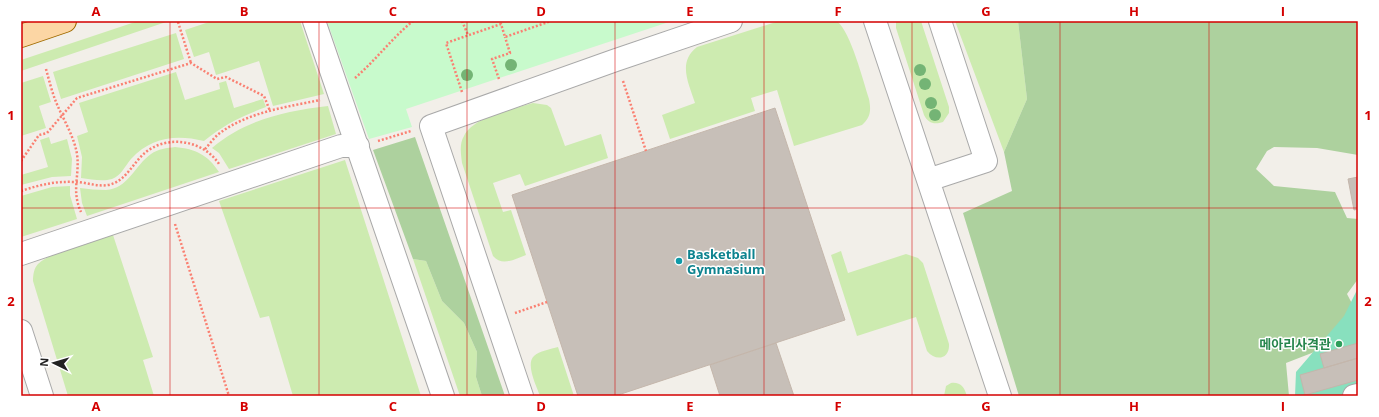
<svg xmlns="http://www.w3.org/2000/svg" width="1379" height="417" font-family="'Open Sans','Noto Sans KR',sans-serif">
<rect width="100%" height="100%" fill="#f2efe9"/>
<path fill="#cdebb0" d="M138,21H169L21,71V60Z
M212,21H300L324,94L273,106L259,61L216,75L209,52L194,57L185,30Z
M779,21H837C851,33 863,80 869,99C871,110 871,117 862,125L794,146L777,90L751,98L755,111L670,139L662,115L695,103C689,84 677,62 697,47Z
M896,21H921L949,107V113L943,122C934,125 928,123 924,115L896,28Z
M955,21H1018L1027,99L1004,152Z
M176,33L184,59L61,99L53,72Z
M176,72L185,100L220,89L219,83L226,81L234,108L263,99L266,107C242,116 223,125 204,141C176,134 151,137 131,159C125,166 121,176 112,179C102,182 91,179 81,178L82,157L77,136L88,132L79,103Z
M43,76L51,102L39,106L46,128L21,136V83Z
M533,103L547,105L551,108L565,146L601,134L608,158L525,186L520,174L493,183L503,212L511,210L526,255C515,259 502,267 493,256L462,163C461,154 459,144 464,136C473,117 514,109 533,103Z
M328,106L336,134L229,169L219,153L212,148C245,120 285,111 328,106Z
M49,137L51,144L67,139L72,159L71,176L52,177L21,185V175L48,167L40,140Z
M175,147C196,149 208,155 219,172L87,216L82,203L80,188C89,189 97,190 106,190C128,189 135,165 151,154C158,149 167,148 175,147Z
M345,160L421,396H293L269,316L260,318L219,201Z
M70,186V195L77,219L21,237V196L52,187Z
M113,235L153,357L143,360L154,396H68L33,281C33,275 34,268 38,264C52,251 94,241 113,235Z
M841,251L848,273L906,254L918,258L923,263L949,344C950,359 936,362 927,351L916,317L857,336L831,255Z
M413,259L426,261L442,301L464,323L477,352L476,377L482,396H460Z
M558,347L574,396H540C537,387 525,364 534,356C539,351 551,349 558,347Z
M951,383C961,382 964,387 967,396H944L946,386Z"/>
<path fill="#add19e" d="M1018,21H1358V155L1317,148L1274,147L1267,151L1256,169L1274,186L1335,192L1347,218L1358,219V279L1347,294L1358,315V335L1286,363L1289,396H1019L963,213L1012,191L1004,152L1027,99Z
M415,137L505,396H482L476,377L477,352L464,323L442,301L426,261L413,259L373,150Z"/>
<path fill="#c8facc" d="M327,21H672L406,109L412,127L369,139Z"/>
<path fill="#88e0be" d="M1358,288V396H1295L1296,372L1344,316Z"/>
<path fill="#c7bfb8" stroke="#c4b6ab" d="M775,108L845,320L615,396H578L512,195Z
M1358,177V209L1354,210L1348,179Z
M776,343L794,396H720L710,365Z
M1358,343V358L1324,368L1320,354Z
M1358,358V380L1305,395L1300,375Z"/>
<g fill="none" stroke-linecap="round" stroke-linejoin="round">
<defs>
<path id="minor" d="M314,21L443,396
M875,21L1000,396
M928,180L986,161L940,21
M21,254L341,146H358
M21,331L42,396
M522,396L431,126L616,60L731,21
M1354,396L1358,395"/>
<path id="major" d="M21,36L65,21"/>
</defs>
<use href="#minor" stroke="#a9a9a9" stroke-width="24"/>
<use href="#major" stroke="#a06b00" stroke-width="24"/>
<path stroke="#fa8072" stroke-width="2.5" stroke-dasharray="2 2" stroke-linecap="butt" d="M462,21L468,35
M178,22L191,63
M46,69C49,80 52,92 56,102C63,119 74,136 77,154C80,176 71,190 81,212
M355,78C376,60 392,38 413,21
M499,79L492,59L510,53L505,37
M623,81L646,151
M462,92L446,43L501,24L505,37L551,21
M378,141L411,131
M205,149C210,144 214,137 220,133C248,112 287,107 320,100
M21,161L39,135L47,133L77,98L191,63L217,79L226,77L264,96L270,111
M21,191C39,185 55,181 75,182C86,182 97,187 108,185C126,182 133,162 146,152C169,134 204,141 219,164
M175,224L229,396
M515,313L547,302"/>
<use href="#minor" stroke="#fff" stroke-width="22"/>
<use href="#major" stroke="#fcd6a4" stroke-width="22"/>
</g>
<g fill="#74b475">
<circle cx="511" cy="65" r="6"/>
<circle cx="920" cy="70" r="6"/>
<circle cx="467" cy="75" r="6"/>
<circle cx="925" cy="84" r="6"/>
<circle cx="931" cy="103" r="6"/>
<circle cx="935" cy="115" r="6"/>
</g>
<path fill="none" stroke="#d40000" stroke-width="1" stroke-opacity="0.55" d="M170,21V396M319,21V396M467,21V396M615,21V396M764,21V396M912,21V396M1060,21V396M1209,21V396M21,208H1358"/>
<circle fill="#0f9aa8" stroke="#fff" stroke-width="1.5" cx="679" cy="261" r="4"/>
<circle fill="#2e9e5b" stroke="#fff" stroke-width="1.5" cx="1339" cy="344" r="4"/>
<g text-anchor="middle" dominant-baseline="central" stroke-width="3" stroke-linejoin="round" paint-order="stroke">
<g font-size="13" font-weight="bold" fill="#0d838f" stroke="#fff" text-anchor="start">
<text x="687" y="254">Basketball<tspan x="687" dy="15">Gymnasium</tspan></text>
</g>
<g font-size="13" font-weight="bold" fill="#27864d" stroke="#fff" text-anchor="end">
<text x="1331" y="344">메아리사격관</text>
</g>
</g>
<rect width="1379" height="417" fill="none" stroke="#ffffff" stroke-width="44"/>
<g transform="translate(54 363) rotate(275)" stroke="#ffffff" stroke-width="3" paint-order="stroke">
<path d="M0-3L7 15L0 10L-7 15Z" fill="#222222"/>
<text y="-6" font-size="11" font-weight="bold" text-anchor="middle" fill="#222222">N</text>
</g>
<rect x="22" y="22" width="1335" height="373" fill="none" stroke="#d40000" stroke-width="1.5"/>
<g font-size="13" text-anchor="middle" font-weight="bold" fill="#d40000">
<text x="96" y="16">A</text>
<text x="244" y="16">B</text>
<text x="393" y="16">C</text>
<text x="541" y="16">D</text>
<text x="690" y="16">E</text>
<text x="838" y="16">F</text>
<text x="986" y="16">G</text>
<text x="1134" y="16">H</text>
<text x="1283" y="16">I</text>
<text x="11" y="120">1</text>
<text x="1368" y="120">1</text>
<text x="11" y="306">2</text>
<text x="1368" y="306">2</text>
<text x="96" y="411">A</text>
<text x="244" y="411">B</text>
<text x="393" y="411">C</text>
<text x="541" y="411">D</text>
<text x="690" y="411">E</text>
<text x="838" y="411">F</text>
<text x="986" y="411">G</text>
<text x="1134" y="411">H</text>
<text x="1283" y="411">I</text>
</g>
</svg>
